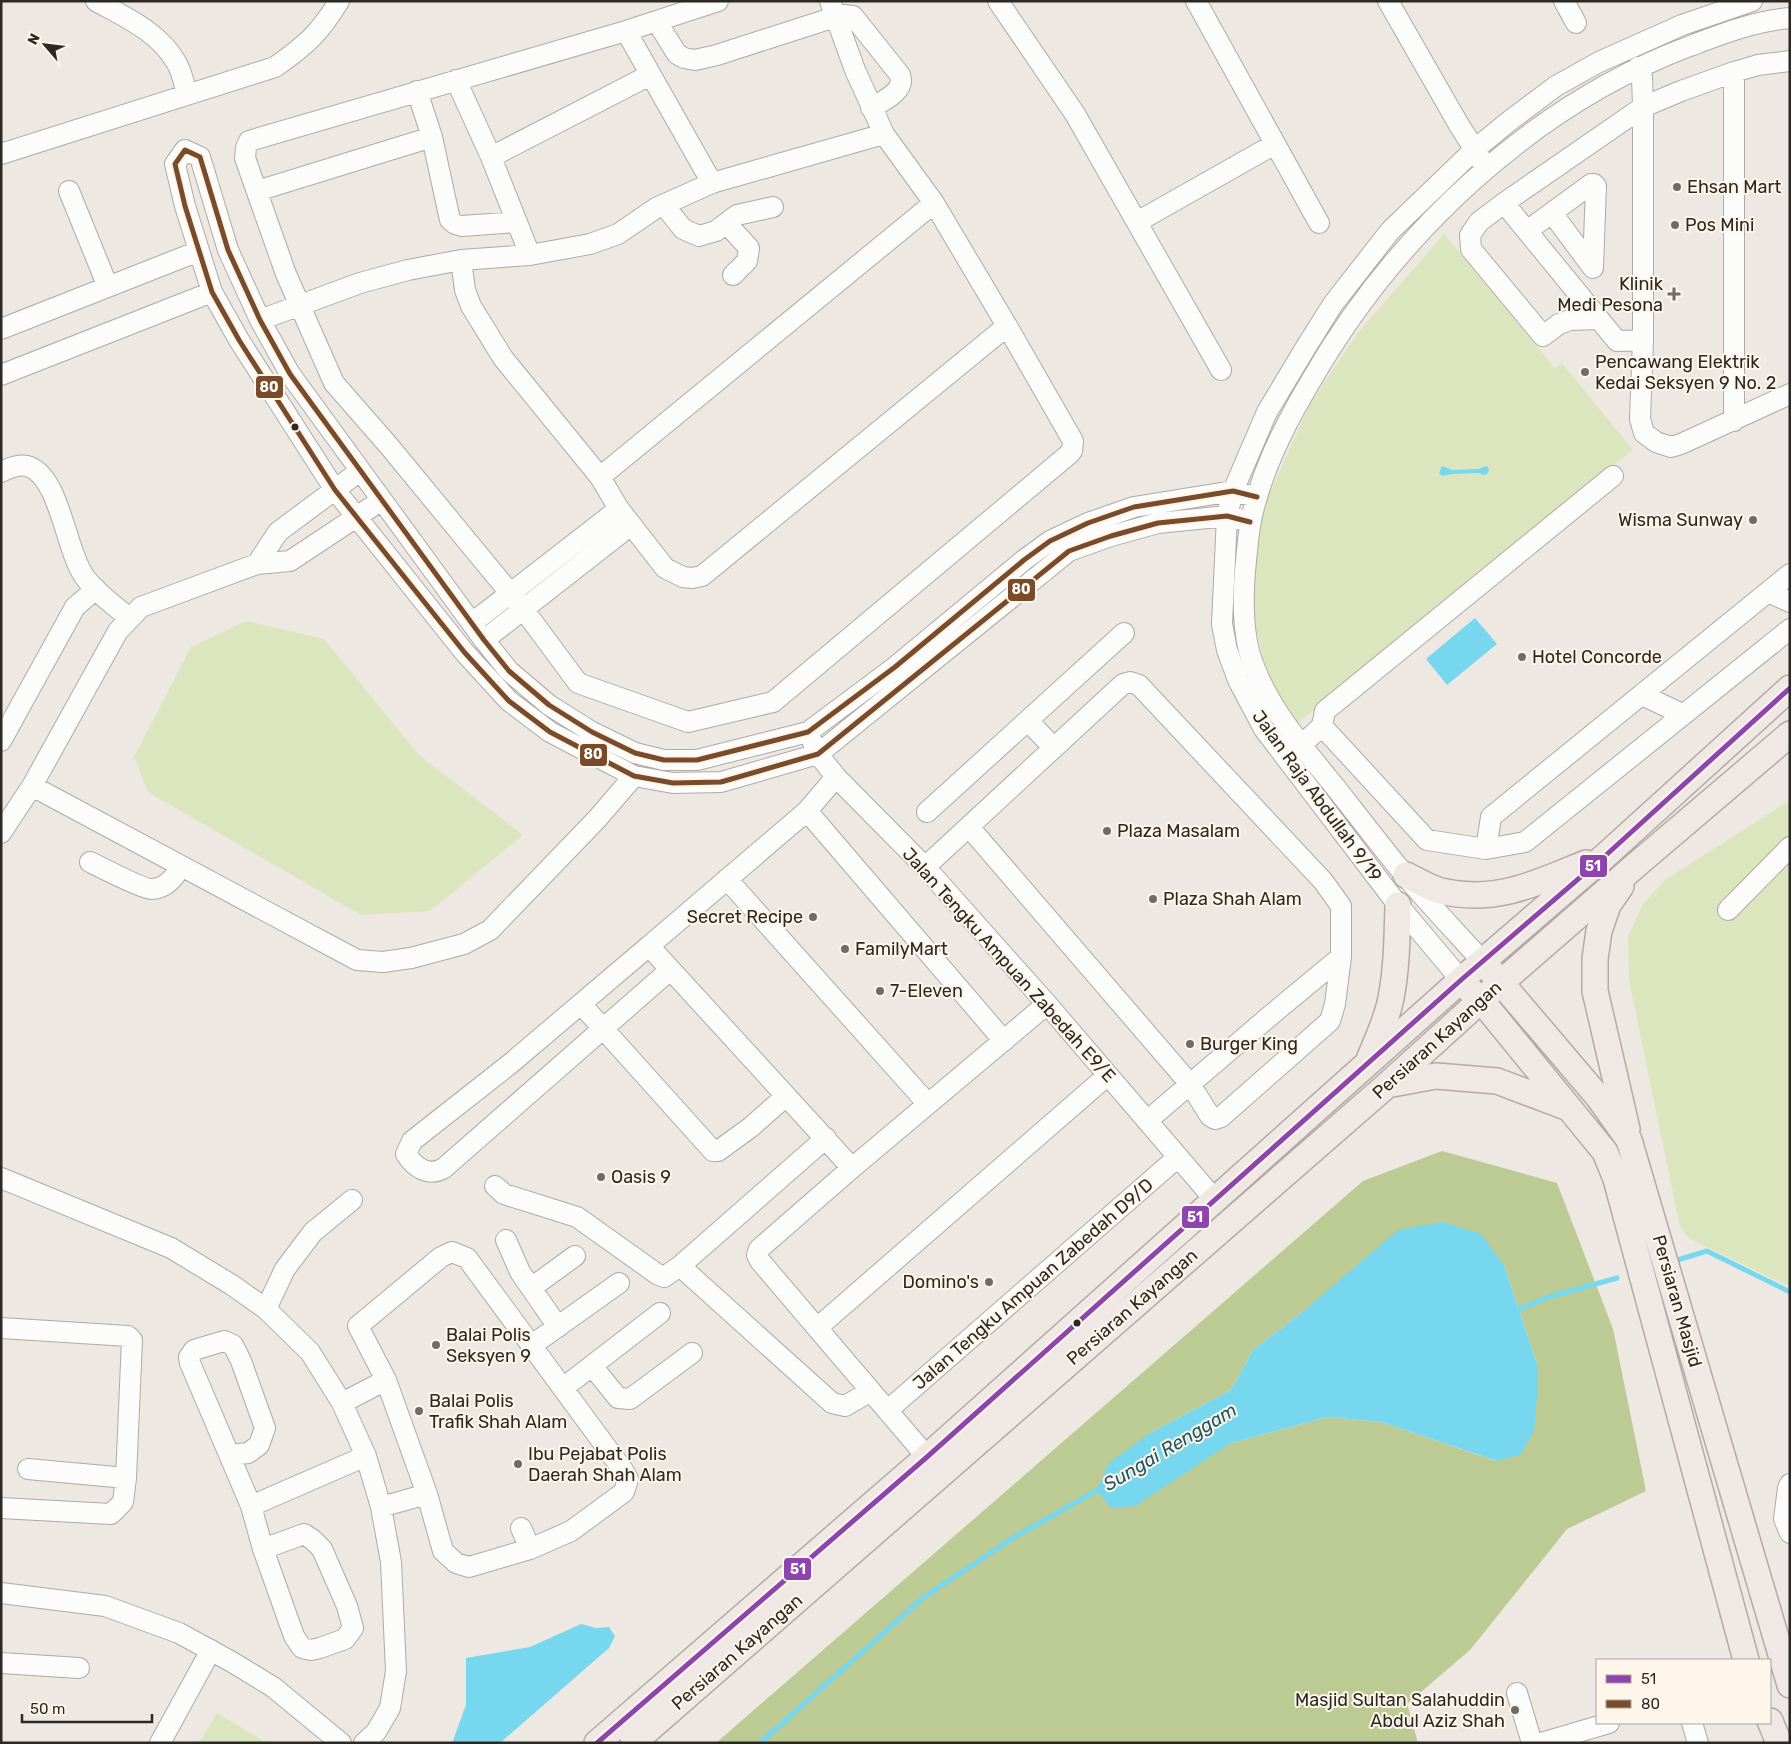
<svg xmlns="http://www.w3.org/2000/svg" width="1791" height="1744" font-family="Rubik,sans-serif">
<rect width="100%" height="100%" fill="#ede8e2"/>
<path fill="#dbe6be" d="M1444,234L1555,368L1562,363L1633,450L1298,723L1278,693L1265,664L1252,613V565L1259,517L1310,404L1357,334Z
M246,621L324,639L419,755L523,835L430,911L361,915L148,792L134,757L191,647Z
M1790,800V1287L1690,1239L1680,1227L1629,980L1628,936L1644,903L1665,880Z
M217,1713L267,1743H199Z"/>
<path fill="#bcca94" fill-rule="evenodd" d="M1442,1151L1557,1183L1613,1329L1646,1491L1567,1529L1470,1650L1407,1704L1418,1743H716L1363,1181ZM1504,1265L1537,1364L1496,1461L1381,1422L1328,1417L1231,1443L1150,1433L1231,1390L1253,1350L1305,1310Z"/>
<path fill="#77d7ef" d="M1442,466L1452,470L1479,469L1485,466L1488,467L1489,470L1487,474L1483,475L1479,473L1452,474L1442,476L1439,473Z
M1475,618L1497,644L1447,685L1426,659Z
M1442,1222L1481,1234L1504,1265L1537,1364V1398L1534,1431L1521,1454L1497,1461L1381,1422L1328,1417L1231,1443L1135,1506L1111,1508L1097,1490L1109,1463L1150,1433L1231,1390L1253,1350L1305,1310L1398,1230Z
M581,1624L596,1628L609,1627L615,1636L609,1648L500,1743H452L466,1705V1658L530,1647Z"/>
<g fill="none" stroke-linecap="round" stroke-linejoin="round">
<path stroke="#77d7ef" stroke-width="5" d="M1674,1261L1707,1251L1790,1292
M1516,1315L1519,1309L1549,1297L1617,1278
M760,1743L924,1597L1013,1538L1103,1487"/>
<defs>
<path id="minor" d="M96,1C125,17 159,32 176,62C182,71 184,84 187,95
M718,1L626,31L249,141L246,148L245,158L286,274L334,383L389,446L524,610L578,683L688,722L773,702L1068,455L1072,451L1073,441L1007,326L934,203L884,134L855,70L830,1
M998,1L1075,114L1221,370
M1196,1L1319,223
M1388,1L1459,125L1482,161
M1564,1L1576,23
M657,22L677,54L684,58L695,60L717,55L835,17L844,15L853,16L900,75C906,91 883,101 871,108
M626,31L712,183
M1638,67L1642,77L1643,107V340L1640,419L1644,433L1656,442L1671,447L1681,444L1790,394
M1734,72V421
M456,80L491,157L530,255
M417,91L432,137L450,220L455,224L462,226L517,222
M1,154L275,67C305,46 320,33 339,1
M491,157L650,75
M69,191L108,287
M257,191L432,137
M1504,203L1617,341L1643,340
M664,205L683,229L699,236L716,231L737,215L773,207
M1137,222L1275,144
M726,223L749,248L747,261L733,275
M1527,231L1591,184H1594L1596,186L1593,268L1552,213
M461,260L465,290L471,306L503,358L600,477L619,509L665,568L683,577L692,578L702,576L1007,326
M1599,319L1570,320L1559,324L1543,336L1471,249L1470,235L1479,222L1504,203L1643,107L1681,91L1734,72L1758,65L1790,61
M260,320L360,283L408,270L461,260L530,255L590,244L618,234L656,208L712,183L884,134
M1,329L199,251
M1,375L212,292
M1,472C9,468 19,464 27,466C60,475 65,549 84,576C95,592 114,605 129,618
M600,477L934,203
M1250,522L1227,516L1158,523L1111,536L1069,551L818,754L721,782L673,783L634,776L550,732L509,701L465,653L335,490L239,340L212,292L185,206L175,164L185,150L200,157L228,250L260,320L290,374L484,640L509,671L549,705L592,732L635,753L664,760H697L808,732L895,667L1024,560L1050,541L1088,523L1134,507L1233,491L1257,497
M257,564L278,532L360,471
M1768,592L1790,602
M472,623L619,509
M484,640L631,525
M1642,695L1682,714
M1028,721L1054,748
M1322,726L1325,711L1613,476
M1,741L75,607L96,589
M813,743L818,754L836,777L925,867L1047,1004L1215,1200
M1289,750L1309,738L1322,726L1427,840L1486,849L1525,842L1790,629
M836,777L807,811L649,946L852,1168
M32,786L357,960L383,962L411,958L464,944L490,930L597,819L634,776
M807,811L1004,1041
M927,812L1124,633
M969,827L1190,1084L1210,1116L1215,1119L1221,1117L1330,1021L1335,1004L1341,957
M1,833L32,786L118,631L141,607L257,564L290,561L382,500
M1486,849L1491,817L1790,574
M90,862C100,867 143,889 151,889C165,889 175,877 181,866
M925,867L1123,684L1130,682L1139,685L1323,881L1341,906V957L1271,1015L1147,1121
M727,879L928,1104
M1728,910L1790,847
M649,946L510,1064L412,1141L406,1154C415,1168 429,1177 444,1168L670,970
M1482,961C1456,932 1429,904 1404,874C1381,846 1358,816 1336,788C1302,746 1264,704 1249,651C1242,623 1243,590 1246,561C1248,539 1250,518 1257,497C1269,455 1290,416 1312,379C1395,235 1532,105 1690,46C1722,34 1755,21 1790,18
M1461,980L1398,905L1264,729L1238,680L1227,650L1222,624L1227,516L1233,491L1267,412L1306,347L1333,304L1390,231L1474,150L1508,122L1556,86L1599,62L1682,25L1752,1
M581,1004L713,1151H718L751,1127L786,1096
M1,1178L171,1248L232,1285L266,1309L310,1352L342,1403L366,1456L381,1507L391,1562L396,1671L390,1708L376,1732L364,1743
M495,1186L504,1194L577,1217L657,1274L664,1277L680,1266L826,1138
M506,1240L520,1272L558,1327
M452,1252L467,1258L623,1470L628,1479L624,1492L571,1531L530,1549L469,1567L456,1563L443,1551L427,1494L386,1380L358,1326L441,1257Z
M680,1266L832,1403L845,1406L871,1391
M531,1288L575,1256
M266,1309L285,1269L313,1232L352,1200
M1,1328L128,1336L132,1340L126,1478L123,1502L111,1514L1,1508
M817,1328L1108,1075
M532,1345L619,1283
M592,1366L618,1398L630,1399L692,1353
M563,1388L660,1313
M342,1403L386,1380
M888,1410L1178,1157
M230,1455L248,1453L259,1445L265,1428L241,1361L233,1345L224,1341L194,1350L189,1357L190,1363L251,1506L263,1549L294,1636L302,1648L311,1650L320,1648L345,1639L353,1628L347,1606L322,1549L313,1540L304,1534L263,1549
M927,1457L760,1261L757,1255L759,1249L852,1168L1047,1004
M28,1469L126,1478
M1790,1484L1788,1488L1784,1519L1790,1533
M251,1506L366,1456
M381,1507L427,1494
M521,1528L530,1549
M1,1593L105,1606L179,1633L232,1662L273,1687L341,1743
M1,1663L79,1668
M1517,1693L1532,1743
M1692,1723L1698,1743
M160,1743L211,1650
M1541,1743L1609,1723"/>
<path id="major" d="M1406,875C1417,880 1429,888 1441,891C1496,904 1537,883 1586,863
M1621,886L1608,905L1599,931L1595,959V991L1627,1129
M1491,971L1599,1098L1629,1140L1790,1685
M1469,989L1481,1000L1605,1152L1616,1179L1746,1660
M1370,1057C1378,1038 1387,1019 1391,998C1397,967 1397,936 1398,905
M1387,1085L1436,1076L1497,1081L1566,1107
M1770,1721L1779,1743
M597,1743L927,1457L1461,980L1605,856L1790,688
M633,1743L1386,1086L1481,1000L1635,866L1790,734"/>
</defs>
<use href="#minor" stroke="#aeaaa6" stroke-width="22"/>
<use href="#major" stroke="#b5a9a3" stroke-width="28"/>
<use href="#minor" stroke="#fcfcfb" stroke-width="20"/>
<use href="#major" stroke="#efe8e5" stroke-width="25"/>
<defs>
<path id="bus-1" d="M597,1743L927,1457L1461,980L1605,856L1790,688"/>
<path id="bus-2" d="M1250,522L1227,516L1158,523L1111,536L1069,551L818,754L721,782L673,783L634,776L550,732L509,701L465,653L335,490L239,340L212,292L185,206L175,164L185,150L200,157L228,250L260,320L290,374L484,640L509,671L549,705L592,732L635,753L664,760H697L808,732L895,667L1024,560L1050,541L1088,523L1134,507L1233,491L1257,497"/>
</defs>
<use href="#bus-1" stroke="#fef6eb" stroke-width="9"/>
<use href="#bus-2" stroke="#fef6eb" stroke-width="9"/>
<use href="#bus-1" stroke="#8e44ad" stroke-width="5"/>
<use href="#bus-2" stroke="#7a4b2a" stroke-width="5"/>
</g>
<g fill="#706b66" stroke="#fef6eb" stroke-width="2">
<circle cx="1677" cy="187" r="5"/>
<circle cx="1675" cy="225" r="5"/>
<path d="M1671.5 286.5h5v5h5v5h-5v5h-5v-5h-5v-5h5z"/>
<circle cx="1585" cy="372" r="5"/>
<circle cx="1753" cy="520" r="5"/>
<circle cx="1522" cy="657" r="5"/>
<circle cx="1107" cy="831" r="5"/>
<circle cx="1153" cy="899" r="5"/>
<circle cx="813" cy="917" r="5"/>
<circle cx="845" cy="949" r="5"/>
<circle cx="880" cy="991" r="5"/>
<circle cx="1190" cy="1044" r="5"/>
<circle cx="601" cy="1177" r="5"/>
<circle cx="989" cy="1282" r="5"/>
<circle cx="436" cy="1345" r="5"/>
<circle cx="419" cy="1411" r="5"/>
<circle cx="518" cy="1464" r="5"/>
<circle cx="1515" cy="1710" r="5"/>
</g>
<g fill="#2c2824" stroke="#fef6eb" stroke-width="2">
<circle cx="295" cy="427" r="4.5"/>
<circle cx="1077" cy="1323" r="4.5"/>
</g>
<g text-anchor="middle" dominant-baseline="central" stroke-width="4" stroke-linejoin="round" paint-order="stroke">
<g font-size="18" fill="#2c2824" stroke="#fef6eb" text-anchor="start">
<text x="1687" y="187">Ehsan Mart</text>
<text x="1685" y="225">Pos Mini</text>
<text x="1663" y="284" text-anchor="end">Klinik<tspan x="1663" dy="21">Medi Pesona</tspan></text>
<text x="1595" y="362">Pencawang Elektrik<tspan x="1595" dy="21">Kedai Seksyen 9 No. 2</tspan></text>
<text x="1743" y="520" text-anchor="end">Wisma Sunway</text>
<text x="1532" y="657">Hotel Concorde</text>
<text x="1117" y="831">Plaza Masalam</text>
<text x="1163" y="899">Plaza Shah Alam</text>
<text x="803" y="917" text-anchor="end">Secret Recipe</text>
<text x="855" y="949">FamilyMart</text>
<text x="890" y="991">7-Eleven</text>
<text x="1200" y="1044">Burger King</text>
<text x="611" y="1177">Oasis 9</text>
<text x="979" y="1282" text-anchor="end">Domino's</text>
<text x="446" y="1335">Balai Polis<tspan x="446" dy="21">Seksyen 9</tspan></text>
<text x="429" y="1401">Balai Polis<tspan x="429" dy="21">Trafik Shah Alam</tspan></text>
<text x="528" y="1454">Ibu Pejabat Polis<tspan x="528" dy="21">Daerah Shah Alam</tspan></text>
<text x="1505" y="1700" text-anchor="end">Masjid Sultan Salahuddin<tspan x="1505" dy="21">Abdul Aziz Shah</tspan></text>
</g>
<g font-size="18" fill="#2c2824" stroke="#fef6eb">
<text transform="translate(1317 796) rotate(54)">Jalan Raja Abdullah 9/19</text>
<text transform="translate(1009 965) rotate(48)">Jalan Tengku Ampuan Zabedah E9/E</text>
<text transform="translate(1437 1040) rotate(-42)">Persiaran Kayangan</text>
<text transform="translate(1033 1284) rotate(-41)">Jalan Tengku Ampuan Zabedah D9/D</text>
<text transform="translate(1677 1301) rotate(74)">Persiaran Masjid</text>
<text transform="translate(1132 1307) rotate(-41)">Persiaran Kayangan</text>
<text transform="translate(737 1652) rotate(-41)">Persiaran Kayangan</text>
</g>
<g font-size="19" font-style="italic" fill="#1e5665" stroke="#fef6eb">
<text transform="translate(1170 1447) rotate(-31)">Sungai Renggam</text>
</g>
</g>
<g stroke="#fef6eb" stroke-width="2">
<rect x="255" y="375" width="29" height="24" rx="5" fill="#7a4b2a"/>
<rect x="1007" y="578" width="29" height="24" rx="5" fill="#7a4b2a"/>
<rect x="579" y="743" width="29" height="24" rx="5" fill="#7a4b2a"/>
<rect x="1579" y="854" width="29" height="24" rx="5" fill="#8e44ad"/>
<rect x="1181" y="1205" width="29" height="24" rx="5" fill="#8e44ad"/>
<rect x="783" y="1557" width="29" height="24" rx="5" fill="#8e44ad"/>
</g>
<g font-size="14" text-anchor="middle" font-weight="bold" fill="#fff">
<text x="269" y="392">80</text>
<text x="1021" y="594">80</text>
<text x="593" y="759">80</text>
<text x="1593" y="871">51</text>
<text x="1195" y="1222">51</text>
<text x="798" y="1574">51</text>
</g>
<rect width="1791" height="1744" fill="none" stroke="#2c2824" stroke-width="5"/>
<rect x="1596" y="1659" width="175" height="65" fill="#fef6eb" stroke="#aaa49b"/>
<rect x="1606" y="1675" width="25" height="8" fill="#8e44ad" stroke="#aaa49b"/>
<text x="1641" y="1684" font-size="15" fill="#2c2824">51</text>
<rect x="1606" y="1700" width="25" height="8" fill="#7a4b2a" stroke="#aaa49b"/>
<text x="1641" y="1709" font-size="15" fill="#2c2824">80</text>
<g transform="translate(45 45) rotate(298)" stroke="#fef6eb" stroke-width="4" paint-order="stroke">
<path d="M0-4L9 19L0 12L-9 19Z" fill="#2c2824"/>
<text y="-8" font-size="14" font-weight="bold" text-anchor="middle" fill="#2c2824">N</text>
</g>
<path d="M22 1714v8h130v-8" fill="none" stroke="#2c2824" stroke-width="2.5"/>
<text x="30" y="1714" font-size="15" fill="#2c2824" stroke="#fef6eb" stroke-width="4" paint-order="stroke">50 m</text>
</svg>
